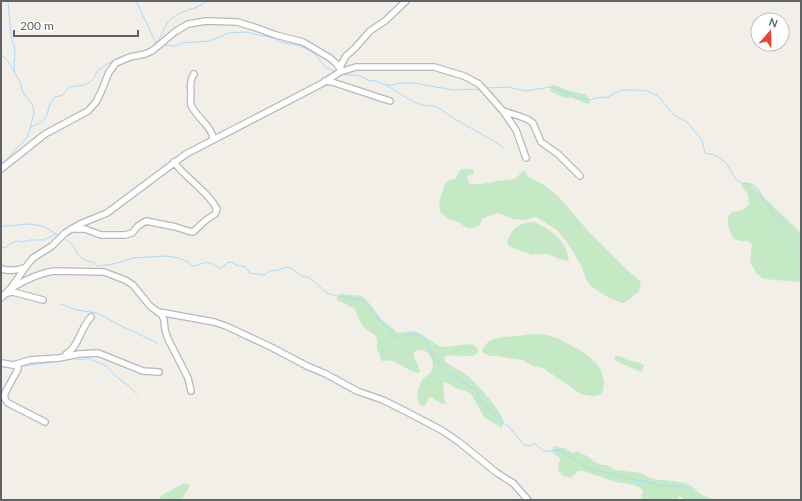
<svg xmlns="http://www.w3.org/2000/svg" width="802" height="501" font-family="Lato,sans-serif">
<rect width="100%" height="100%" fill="#f1efe8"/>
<path fill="#c5e8c5" d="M551,85H554L570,91L584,94L587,96L590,100V103L587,104L573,98H565L550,91Z
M462,169H470L474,171V174L467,176L468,181L470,184H482L497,181L515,179L523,171L525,172L528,177L544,185L558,196L589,232L627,270L638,279L641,282L639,291L629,300L623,303L609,298L591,286L586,279L581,265L567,242L557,230L538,218L535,217L525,220L514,219L498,213L491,215L482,219L479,226L473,228H467L460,223L447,218L441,213L439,203L445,184L448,181L456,178L459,171Z
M744,182L749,183L801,233V282L764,279L757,274L750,262L752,245L748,241H741L734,239C730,232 723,217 733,212C736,211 740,211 743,210L749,204L748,195L741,185Z
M534,222C545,227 556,233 563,244C566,248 567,254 569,259L567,261L559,259L548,254H539L532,255L509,246L507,242C513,227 519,223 534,222Z
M341,294L361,296L364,298L370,304L381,319L398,333L412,331L421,334L439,346L447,347L470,344L474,345L478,350V353C468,359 456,354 445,356L444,359L445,362C453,367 462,371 469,377C478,385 499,409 503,419C504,422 503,425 502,428L484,417L472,395L466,391L460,390L445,382L443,383V385L445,404C439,404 435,398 429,397L425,406L420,405C415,397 418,385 424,378C428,375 433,372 433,366C433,355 424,346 414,352V357L420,370L419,373C404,371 398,358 382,361L381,360L380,355L377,349V341L376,336L372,333L364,328L359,319L355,309L337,300L338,295Z
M532,334L547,335L557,338L585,353L596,363L601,370L604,381L603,390L601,394L594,396L581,394L543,368L533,366L523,360L514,359L499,356H490L482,352C487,335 505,337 519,336C524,335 528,334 532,334Z
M617,355L630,361L641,363L644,365V367L641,372L616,361L615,360V357Z
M554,446L564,448L573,453L576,451L587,456L593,461L602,465H607L614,470L641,473L650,478L657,480H663L685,483L690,485L702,495L709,498L714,500H686L680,496L678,497L676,500H641L643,490C636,483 623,484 613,481C603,478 593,474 583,471H578L572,477C566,478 559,475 558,468C558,465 560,461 560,458L554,454L552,450Z
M187,483L189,485C190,490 184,493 183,498L184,500H161L160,498L162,495L183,484Z"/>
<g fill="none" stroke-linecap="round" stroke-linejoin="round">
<path stroke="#aadaff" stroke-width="1" d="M8,1L11,36L15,48L14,66L15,73L20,82L23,93L29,100L33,106L34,113L30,128
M136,1L156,43
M163,45L175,46L182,43L209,41L229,33L247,32L254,34L274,38L280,42L301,46L314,53L325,67L336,72
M148,50C152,47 156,44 159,39C163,33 164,26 170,20C180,10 196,10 208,1
M1,54L7,60L14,71
M343,74L360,76L368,80L375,81L386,85H392L398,83H414L453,90L481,89
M386,85C396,91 412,102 422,105C427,106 431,105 437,107C443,110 448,115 455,119C471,128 487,137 503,147
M486,88L508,87L526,91L550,87L559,90L578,98L590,100L596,98L608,97L615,93L622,90H633L647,91L658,96L674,115L687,122L702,140L705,153C710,154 716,155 720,158C728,163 731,173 737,180C743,187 749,180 756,187C761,192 762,198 766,203C776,218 787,232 801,243
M1,163L4,162L23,142L27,137L31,127L43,121L46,117L50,104L55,97L63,95L69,87C76,86 84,86 90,82C95,79 94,75 97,72C101,66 120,57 127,55
M1,226H9L27,224L43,226L60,236
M64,238L72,244L79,256L87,261L93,262L97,266L108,265L117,263L133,258L167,256L179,258L188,262L193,266C198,266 204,261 210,263C214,264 216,267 220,269L227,263L231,262L236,265L245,267L250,273L263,275L266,274L269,271L279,270L286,267L291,268L302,276L310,278L327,293L341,297H347L360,300L367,304L380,321L388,328L393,335L400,338L406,335L414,334L418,335L423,337L428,344L431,352L442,367L450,374L467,384L475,390L483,402L500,420L510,428L524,445L530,446L534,443C547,454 543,451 559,450L571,458L591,469L614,474L632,480L646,481L661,486L666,485L680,487L685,486L700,500
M1,247L5,248L12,243L17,241L22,242L30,240H43L56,234
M61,304L77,310L97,313L121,326L139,334L157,343
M70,358L82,360L88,358L106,366L118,378L128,385L137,394
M21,365L23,366L59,361"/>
<defs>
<path id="minor" d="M340,72L356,67H434L464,76L479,84L503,111L516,130L526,158
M194,74C190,80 190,86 191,93C191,96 190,102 191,105C195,116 214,128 213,140
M325,81L332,82L390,101
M503,111L519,116L527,119L533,123L541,142L558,154L580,176
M1,169L45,134L88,111L96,102L101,92L109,72L116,63L130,57L145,54L152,51L176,31L188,24L206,21L237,22L254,27L276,35L303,42L330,58L337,64L340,69
M71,229H85L101,235H125L132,233L138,226L146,221L176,227L188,231L193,232L206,220L215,214L217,209C207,190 186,179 174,162
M1,269C9,271 16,271 24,268
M12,288C25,280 39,273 54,271L104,272L125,280L133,285L150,306L162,315L164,320L165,330L168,339L188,378L191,391
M7,293L13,292L43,300
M1,298L10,289L28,264L33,258L52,246L65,233L80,224L107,213L186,154L321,84L340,72L341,65L346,56L355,48L370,31L385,21L406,1
M159,312L214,322L226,326L271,347L307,366L326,374L357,391L383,400L407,412L443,431L459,442L497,473L513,483L528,500
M66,354C78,348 81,327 91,317
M1,363L13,365L18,367V369L5,393C4,398 5,400 8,403L45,422
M13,365L30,360L59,358L79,354L98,353L143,371L159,372"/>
</defs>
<use href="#minor" stroke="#b5b8bc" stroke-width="8"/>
<use href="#minor" stroke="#fff" stroke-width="5.5"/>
</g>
<rect width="802" height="501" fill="none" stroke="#5f6368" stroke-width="4"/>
<g transform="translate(770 32) rotate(20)"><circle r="19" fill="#ffffff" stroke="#bfc1c3"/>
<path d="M0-3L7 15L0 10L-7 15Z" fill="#ea4335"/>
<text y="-6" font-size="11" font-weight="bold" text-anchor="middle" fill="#5f6368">N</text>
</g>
<path d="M14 30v6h124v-6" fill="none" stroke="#5f6368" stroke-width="2"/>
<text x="20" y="30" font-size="12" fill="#5f6368" stroke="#ffffff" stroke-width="3" paint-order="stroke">200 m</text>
</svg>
